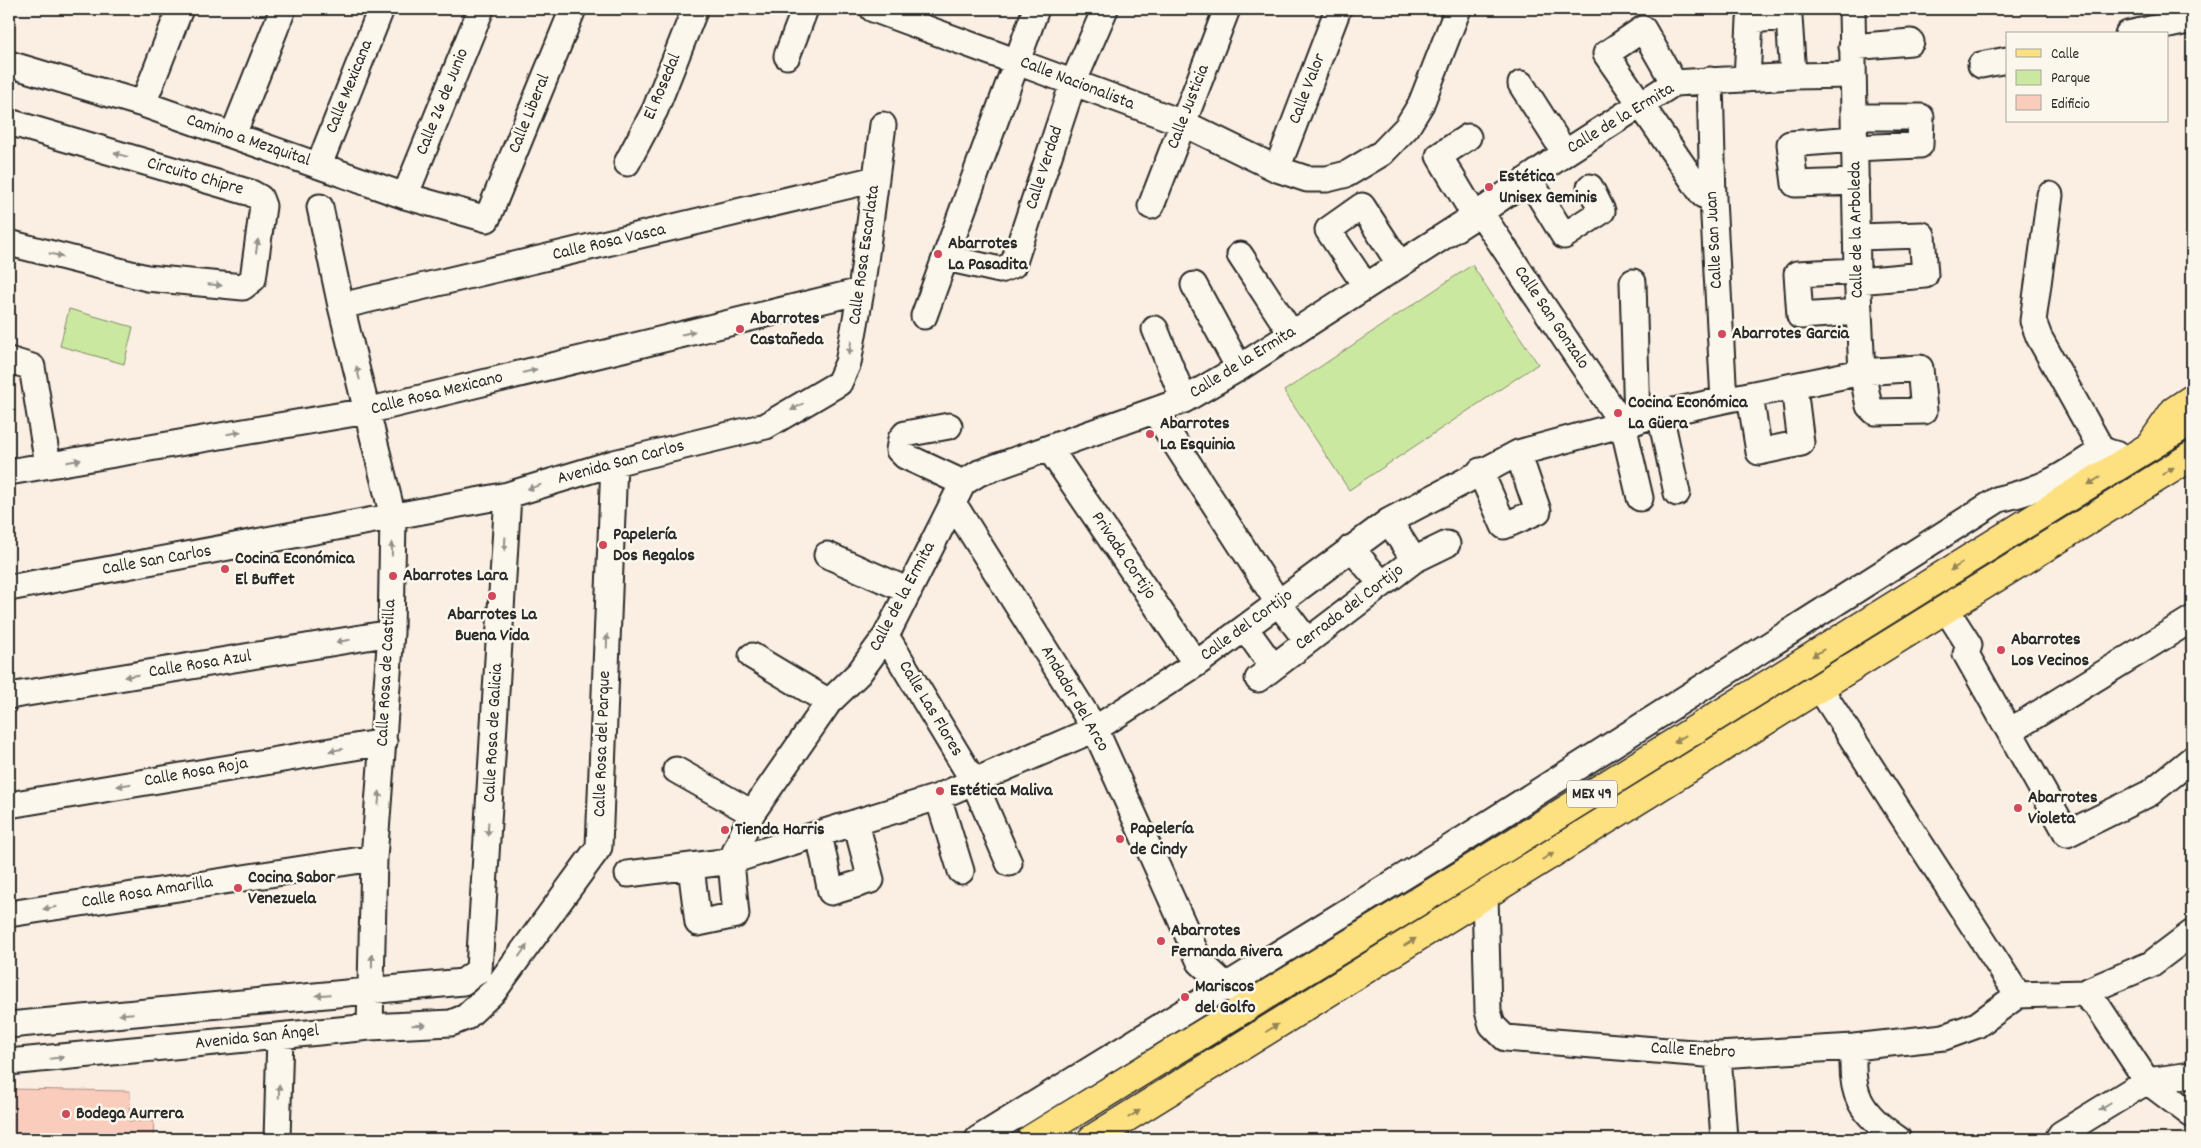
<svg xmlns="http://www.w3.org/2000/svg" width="2201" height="1148" font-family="Dekko,sans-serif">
<rect width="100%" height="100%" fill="#fbeee2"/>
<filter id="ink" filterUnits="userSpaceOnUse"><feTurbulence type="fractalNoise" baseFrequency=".02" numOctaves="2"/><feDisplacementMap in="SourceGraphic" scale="10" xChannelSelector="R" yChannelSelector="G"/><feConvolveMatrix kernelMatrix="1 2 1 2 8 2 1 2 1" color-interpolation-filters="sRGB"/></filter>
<g filter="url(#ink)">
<path fill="#cbe8a0" stroke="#7b8a66" d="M1472,265L1538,364L1349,490L1284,391Z
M69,309L133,327L124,364L60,346Z"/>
<path fill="#f9ccbc" stroke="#ae8f84" d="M9,1089L130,1091L129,1121H154L153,1139H9Z"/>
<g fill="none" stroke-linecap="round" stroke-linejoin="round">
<defs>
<path id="minor" d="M873,9L1183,123L1277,169L1307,179H1327L1347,174L1382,153L1407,127L1421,104L1458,9
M2128,34L2192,20
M1852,47L1911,42
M787,56L805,9
M9,64L143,104L405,196L487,219L573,9
M1981,65L2007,60
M1747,79L1750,20L1789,17L1793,76
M1710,80L1713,199L1724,400
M1674,83L1643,29L1606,54L1703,195L1713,199
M1521,84L1565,153
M143,104L180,9
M1855,117H1921L1920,145L1855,148
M9,122L251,193L260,198L263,206L253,279L243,287L147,278L9,243
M233,135L283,9
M1468,137L1439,156L1475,216
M1855,139L1790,144L1795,184L1856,182
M627,163L655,110L695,9
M319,165L381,9
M1277,169L1338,9
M1529,179L1564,236L1602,211L1590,187
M2050,195L2033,321L2039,337L2102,450L2118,455
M405,196L481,9
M1151,206L1227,9
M320,207L341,306L393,517L391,633L374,858L370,1027
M1480,212L1623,425L1640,498
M1857,237L1922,235L1925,275L1858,281
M1240,255L1291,333
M946,258L1000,270L1013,265L1073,83L1105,9
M1857,271L1797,274L1800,316L1859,312
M1633,282L1637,421
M1194,285L1239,368
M1365,285L1328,230L1362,206L1399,263
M341,306L876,179
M924,316L1036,9
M1155,329L1184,400
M9,360L32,367L48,465
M1750,396L1759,452L1801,443L1794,387
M1155,412L1279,604L1307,641
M1660,414L1677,493
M949,426L905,434L901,439L899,450L905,456L963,483
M1049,448L1196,664
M1480,471L1504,526L1538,511L1518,453
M9,472L367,411L861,291
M953,503L1095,729L1200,962L1227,987L1241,993
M1389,521L1414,560
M1351,548L1381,583
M827,555L909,591
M9,588L508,495L614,463L766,426L839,383L848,363L861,291L883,125
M1946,609L1969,645L1966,654L2067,834L2150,793L2192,759
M1245,628L1273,667
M886,636L974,782L1009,863
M752,656L829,702
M1258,679L1414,560L1447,544
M1819,687L2018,995
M9,696L391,633
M2010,731L2192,619
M676,770L752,813
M938,797L961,871
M9,805L384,742
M819,834L831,892L871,880L856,823
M691,867L698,923L736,915L731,861L752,813L829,702L859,673L886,636L963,483L979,473L1184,400L1239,368L1475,216L1565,153L1674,83L1793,76L1853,75
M628,874L731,861L938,797L1095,729L1196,664L1389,521L1518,453L1660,414L1724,400L1862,372L1920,368L1924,411L1875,412L1869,406L1862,372L1857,271L1852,9
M1485,895L1488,1011L1492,1025L1505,1038L1718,1055L1854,1047L1944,1037L1977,1025L2018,995
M9,914L374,858
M479,970L508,495
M2083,993L2099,1008L2147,1081L2192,1115
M2018,995L2083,993L2151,964L2192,933
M9,1025L463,982L479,970
M1854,1047C1849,1094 1860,1113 1898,1139
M1718,1055L1724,1139
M9,1062L370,1027L451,1023L466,1017L494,991L599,847L614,463
M277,1139L280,1036
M978,1139L1445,851L1999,499C2045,489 2064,475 2102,450
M2058,1139L2061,1134L2147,1081L2192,1075"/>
<path id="major" d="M1031,1139L1460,876L2192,420
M1092,1139L2192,456"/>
<path id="highway" d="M2150,446L2174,411L2192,399"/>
</defs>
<use href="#minor" stroke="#2b2b2b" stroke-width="29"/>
<use href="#major" stroke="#2b2b2b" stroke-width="31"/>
<use href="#highway" stroke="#2b2b2b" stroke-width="31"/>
<use href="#minor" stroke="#fbf7ec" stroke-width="25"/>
<use href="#major" stroke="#fde080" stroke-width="28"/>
<use href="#highway" stroke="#fde080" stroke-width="28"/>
</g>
<defs><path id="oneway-solid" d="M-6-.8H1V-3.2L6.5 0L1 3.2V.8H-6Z" transform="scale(1.25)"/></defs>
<g fill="#93918c">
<use href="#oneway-solid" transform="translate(121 155) rotate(-164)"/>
<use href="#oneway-solid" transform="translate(257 246) rotate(-82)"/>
<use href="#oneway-solid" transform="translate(56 255) rotate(14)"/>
<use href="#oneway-solid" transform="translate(215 285) rotate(5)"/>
<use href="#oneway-solid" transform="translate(688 333) rotate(-14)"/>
<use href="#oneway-solid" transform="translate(850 348) rotate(100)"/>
<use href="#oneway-solid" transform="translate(530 371) rotate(-14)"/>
<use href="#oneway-solid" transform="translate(358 373) rotate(-104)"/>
<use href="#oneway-solid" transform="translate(797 407) rotate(150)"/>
<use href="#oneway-solid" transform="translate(234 433) rotate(-10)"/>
<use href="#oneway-solid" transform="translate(74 461) rotate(-10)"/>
<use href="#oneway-solid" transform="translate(534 487) rotate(163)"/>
<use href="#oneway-solid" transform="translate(505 544) rotate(93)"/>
<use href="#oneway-solid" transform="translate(392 549) rotate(-89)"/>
<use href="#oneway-solid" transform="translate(343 641) rotate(171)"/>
<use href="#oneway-solid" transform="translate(607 641) rotate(-88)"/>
<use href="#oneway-solid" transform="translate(131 676) rotate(171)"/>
<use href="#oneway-solid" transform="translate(336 750) rotate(170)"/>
<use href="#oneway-solid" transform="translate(124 785) rotate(170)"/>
<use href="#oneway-solid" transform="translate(379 798) rotate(-85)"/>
<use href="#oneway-solid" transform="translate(488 829) rotate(93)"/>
<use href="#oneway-solid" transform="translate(50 908) rotate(171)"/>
<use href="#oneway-solid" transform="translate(523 951) rotate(-54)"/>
<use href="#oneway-solid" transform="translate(372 961) rotate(-89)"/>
<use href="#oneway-solid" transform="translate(323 995) rotate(175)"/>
<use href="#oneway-solid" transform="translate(126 1014) rotate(175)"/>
<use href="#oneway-solid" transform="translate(419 1025) rotate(-2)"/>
<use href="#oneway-solid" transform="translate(57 1058) rotate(-6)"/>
<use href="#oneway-solid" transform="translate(279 1091) rotate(-88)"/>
<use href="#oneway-solid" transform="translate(2105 1107) rotate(148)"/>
</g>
<g fill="#948656">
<use href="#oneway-solid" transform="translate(2168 471) rotate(-32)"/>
<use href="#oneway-solid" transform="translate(2094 481) rotate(148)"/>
<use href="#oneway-solid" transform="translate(1956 567) rotate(148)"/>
<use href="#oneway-solid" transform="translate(1818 653) rotate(148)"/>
<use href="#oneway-solid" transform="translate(1680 739) rotate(148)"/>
<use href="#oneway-solid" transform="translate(1548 856) rotate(-32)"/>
<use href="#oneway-solid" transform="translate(1410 942) rotate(-32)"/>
<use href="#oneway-solid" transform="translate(1272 1028) rotate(-32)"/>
<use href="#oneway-solid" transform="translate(1134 1114) rotate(-32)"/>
</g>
</g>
<g fill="#d1495b" stroke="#fbf7ec" stroke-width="2">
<circle cx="1489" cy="187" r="5"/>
<circle cx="938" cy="254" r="5"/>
<circle cx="740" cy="329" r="5"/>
<circle cx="1722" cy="334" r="5"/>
<circle cx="1618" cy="413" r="5"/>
<circle cx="1150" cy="434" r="5"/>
<circle cx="603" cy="545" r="5"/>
<circle cx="225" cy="569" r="5"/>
<circle cx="393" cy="576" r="5"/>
<circle cx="492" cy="596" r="5"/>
<circle cx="2001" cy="650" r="5"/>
<circle cx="940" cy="791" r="5"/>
<circle cx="2018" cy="808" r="5"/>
<circle cx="725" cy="830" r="5"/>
<circle cx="1120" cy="839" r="5"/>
<circle cx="238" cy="888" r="5"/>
<circle cx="1161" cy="941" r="5"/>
<circle cx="1185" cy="997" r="5"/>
<circle cx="66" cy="1114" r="5"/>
</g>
<g text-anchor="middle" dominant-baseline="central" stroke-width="5" stroke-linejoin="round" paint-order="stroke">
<rect fill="#fbf7ec" stroke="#696865" stroke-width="1" x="1567" y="780.5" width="50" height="27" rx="4"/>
<g font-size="16" font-weight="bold" fill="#2b2b2b">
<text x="1592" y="794">MEX 49</text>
</g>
<g font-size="18" fill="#2b2b2b" stroke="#fbf7ec">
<text transform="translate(1077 84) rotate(21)">Calle Nacionalista</text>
<text transform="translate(350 87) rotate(-68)">Calle Mexicana</text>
<text transform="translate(663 87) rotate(-67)">El Rosedal</text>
<text transform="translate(1308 89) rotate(-69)">Calle Valor</text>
<text transform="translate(443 102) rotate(-68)">Calle 26 de Junio</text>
<text transform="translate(1189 107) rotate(-69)">Calle Justicia</text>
<text transform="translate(530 114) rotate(-68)">Calle Liberal</text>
<text transform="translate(1621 119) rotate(-31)">Calle de la Ermita</text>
<text transform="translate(248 141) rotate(19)">Camino a Mezquital</text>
<text transform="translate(1045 168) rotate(-72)">Calle Verdad</text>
<text transform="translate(195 177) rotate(16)">Circuito Chipre</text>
<text transform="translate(1857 230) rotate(-91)">Calle de la Arboleda</text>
<text transform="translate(1715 240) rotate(-93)">Calle San Juan</text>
<text transform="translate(609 243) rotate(-13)">Calle Rosa Vasca</text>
<text transform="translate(865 255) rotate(-82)">Calle Rosa Escarlata</text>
<text transform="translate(1551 318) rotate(56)">Calle San Gonzalo</text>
<text transform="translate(1243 363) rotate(-32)">Calle de la Ermita</text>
<text transform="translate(437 394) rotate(-14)">Calle Rosa Mexicano</text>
<text transform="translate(621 463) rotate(-15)">Avenida San Carlos</text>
<text transform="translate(1123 556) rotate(56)">Privada Cortijo</text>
<text transform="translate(157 561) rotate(-10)">Calle San Carlos</text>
<text transform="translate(903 597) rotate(-62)">Calle de la Ermita</text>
<text transform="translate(1350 608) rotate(-37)">Cerrada del Cortijo</text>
<text transform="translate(1247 626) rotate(-36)">Calle del Cortijo</text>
<text transform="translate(200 665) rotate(-9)">Calle Rosa Azul</text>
<text transform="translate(387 673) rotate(-87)">Calle Rosa de Castilla</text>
<text transform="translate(1074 699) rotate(60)">Andador del Arco</text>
<text transform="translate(930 709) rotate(59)">Calle Las Flores</text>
<text transform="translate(494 733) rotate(-87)">Calle Rosa de Galicia</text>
<text transform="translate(603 744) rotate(-88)">Calle Rosa del Parque</text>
<text transform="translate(196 773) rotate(-10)">Calle Rosa Roja</text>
<text transform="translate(147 893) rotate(-9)">Calle Rosa Amarilla</text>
<text transform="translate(257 1038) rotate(-6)">Avenida San Ángel</text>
<text transform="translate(1693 1051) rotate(3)">Calle Enebro</text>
</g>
<g font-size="18" font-weight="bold" fill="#2b2b2b" stroke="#fbf7ec" text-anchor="start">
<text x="1499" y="177">Estética<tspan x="1499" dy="21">Unisex Geminis</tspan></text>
<text x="948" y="244">Abarrotes<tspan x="948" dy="21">La Pasadita</tspan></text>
<text x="750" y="319">Abarrotes<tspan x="750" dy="21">Castañeda</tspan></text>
<text x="1732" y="334">Abarrotes Garcia</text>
<text x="1628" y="403">Cocina Económica<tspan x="1628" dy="21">La Güera</tspan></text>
<text x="1160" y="424">Abarrotes<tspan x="1160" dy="21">La Esquinia</tspan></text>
<text x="613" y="535">Papelería<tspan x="613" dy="21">Dos Regalos</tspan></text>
<text x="235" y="559">Cocina Económica<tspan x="235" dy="21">El Buffet</tspan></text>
<text x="403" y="576">Abarrotes Lara</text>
<text x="492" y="615" text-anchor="middle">Abarrotes La<tspan x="492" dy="21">Buena Vida</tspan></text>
<text x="2011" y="640">Abarrotes<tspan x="2011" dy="21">Los Vecinos</tspan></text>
<text x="950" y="791">Estética Maliva</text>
<text x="2028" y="798">Abarrotes<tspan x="2028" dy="21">Violeta</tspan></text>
<text x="1130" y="829">Papelería<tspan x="1130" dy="21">de Cindy</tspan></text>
<text x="735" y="830">Tienda Harris</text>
<text x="248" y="878">Cocina Sabor<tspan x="248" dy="21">Venezuela</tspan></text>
<text x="1171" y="931">Abarrotes<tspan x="1171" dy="21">Fernanda Rivera</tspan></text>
<text x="1195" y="987">Mariscos<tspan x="1195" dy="21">del Golfo</tspan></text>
<text x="76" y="1114">Bodega Aurrera</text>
</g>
</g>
<rect width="2201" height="1148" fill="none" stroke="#fbf7ec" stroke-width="30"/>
<rect x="15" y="15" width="2171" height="1118" fill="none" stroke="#2b2b2b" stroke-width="2" filter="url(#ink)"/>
<rect x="2006" y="32" width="162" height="90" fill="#fbf7ec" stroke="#a8a59f"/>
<rect x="2016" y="49" width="25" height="8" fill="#fde080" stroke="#a8a59f"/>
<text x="2051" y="58" font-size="15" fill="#2b2b2b">Calle</text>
<rect x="2016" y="70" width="25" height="15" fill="#cbe8a0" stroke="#a8a59f"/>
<text x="2051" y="82" font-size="15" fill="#2b2b2b">Parque</text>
<rect x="2016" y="95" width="25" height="15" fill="#f9ccbc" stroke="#a8a59f"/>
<text x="2051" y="108" font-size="15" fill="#2b2b2b">Edificio</text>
</svg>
